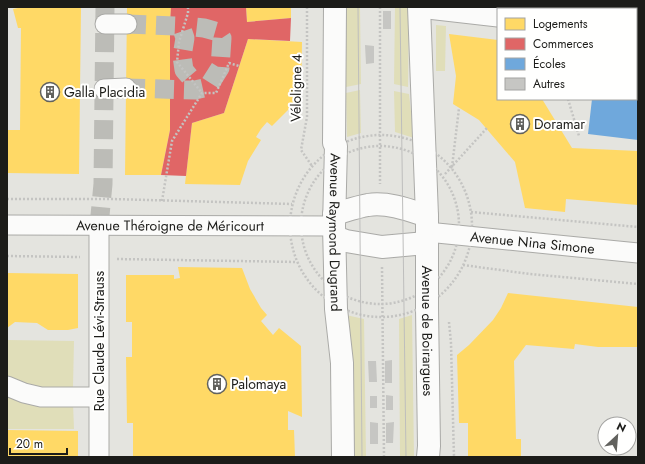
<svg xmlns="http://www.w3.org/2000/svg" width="645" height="464" font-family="Jost,sans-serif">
<rect width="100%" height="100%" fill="#e4e4df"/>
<path fill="#e0deb9" d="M346,7H360L361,84L346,87Z
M395,7H409L408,87L394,84Z
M436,25L446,26L445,71H436Z
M360,90L361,133L347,137L346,93Z
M394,91L409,94L414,138L395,132Z
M346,315L364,319L366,457H352Z
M412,315L414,457H400L399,319Z
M7,340L74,341L73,387L30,390L7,377Z
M7,395L73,403L74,429H7Z"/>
<path fill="#ffd966" d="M23,7H81L79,174L7,173V130H20L21,28H18L13,9Z
M127,7H171L170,22V130L161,175H125Z
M246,7H291V18L247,22Z
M449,34L498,40V99H542L572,148L638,151V205L566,199L565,212L525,208L515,162L479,120L453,104L456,76Z
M248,39L302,42L301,101L288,110L272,126L267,122L261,129L256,137L261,140L248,161L240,185L185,184L192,123L224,113Z
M178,267L242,268L250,289L261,308L267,315L261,321L273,335L279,328L301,346L302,417L288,411V430H294L295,457H133V423H127L126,357H132V322H126V275H174V279L180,278Z
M7,273L78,274V328L68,330H48L37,323L15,322L7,328Z
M508,293L638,307V347H598L575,344L574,349L526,345L514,361L516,439H521V457H468V423H459L457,355L469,345L493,320L501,308Z
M7,430L78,431V457H7Z"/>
<path fill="#e06666" d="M171,7H246L247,22L291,18L290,41L248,39L224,113L192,123L186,176L161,175L170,130V22Z"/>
<path fill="#6fa8dc" d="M636,57H638V140L588,134L592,99H636Z"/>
<path fill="#c6c6c3" d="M383,11H391V29H383Z
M365,45L374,46V63L366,64Z
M392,360V383H385V361Z
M368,361H376L377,382H369Z
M386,395L393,396V410H386Z
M370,396H377V408H370Z
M370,422L378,423V444H370Z
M394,422L393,443H386V423Z"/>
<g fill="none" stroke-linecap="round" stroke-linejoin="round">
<path stroke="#bcbcb7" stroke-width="19" stroke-dasharray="19 10" stroke-linecap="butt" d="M127,24L176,26L182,29L185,38L182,56L184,70L190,77L197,78
M126,88L195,90L208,87L220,68L222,38L218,32L204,28L195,27
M99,226L103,184L105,7"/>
<defs>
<g id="minor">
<path d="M419,8L498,17"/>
<path d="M105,24H127"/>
<path d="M636,35H638"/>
<path d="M104,89L126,88"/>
<path id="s1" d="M7,225L334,226"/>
<path d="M99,226V457"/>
<path id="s2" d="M427,232L638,253"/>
<path d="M7,386L24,393L41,397H99"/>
</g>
<g id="major">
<path id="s3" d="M335,7L334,143L336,146L334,226L336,309L342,363L343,457"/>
<path id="s4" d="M419,7L427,216V308L429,446L428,457"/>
<path d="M334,214C345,211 357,207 368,205C388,202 409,210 427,216"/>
<path d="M335,237L346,241L382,247L426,243"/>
</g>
</defs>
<use href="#minor" stroke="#aaaaa7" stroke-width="21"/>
<use href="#major" stroke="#aaaaa7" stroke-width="24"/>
<path stroke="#c4c4c2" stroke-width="2.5" stroke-dasharray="2 2" stroke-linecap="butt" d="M188,7V13L179,42L177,62L202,93
M307,7V117L301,150L312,166
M380,7V184
M524,9L525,7
M568,99L579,136
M290 226a91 91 0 1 1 182 0a91 91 0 1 1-182 0Z
M301 225a79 79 0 1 1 158 0a79 79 0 1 1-158 0Z
M452,167L459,108
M445,174L487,128
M7,199H112L292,204
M162,201L172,141L202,93H216L229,63L239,66
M471,212L638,227
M7,256L80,257
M117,259L297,262
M463,265L530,274L638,284
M382,267L384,457
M449,322L451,343L454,457"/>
<use href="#minor" stroke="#fbfbfa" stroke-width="19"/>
<use href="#major" stroke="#fbfbfa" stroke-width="22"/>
<path stroke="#bebebd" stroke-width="1" d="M358,7L362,457
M400,7L406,457"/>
</g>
<defs>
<symbol id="building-ring" viewBox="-11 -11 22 22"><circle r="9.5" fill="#fffffe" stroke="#62625e" stroke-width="1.5"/><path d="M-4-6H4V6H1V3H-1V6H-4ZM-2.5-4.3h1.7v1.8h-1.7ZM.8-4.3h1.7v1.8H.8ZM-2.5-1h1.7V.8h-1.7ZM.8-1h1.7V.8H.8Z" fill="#62625e"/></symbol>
</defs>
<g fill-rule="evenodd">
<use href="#building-ring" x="39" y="81" width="22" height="22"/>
<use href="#building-ring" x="509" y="113" width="22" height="22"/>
<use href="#building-ring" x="206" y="373" width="22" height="22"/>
</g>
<g text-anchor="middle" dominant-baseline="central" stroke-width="4" stroke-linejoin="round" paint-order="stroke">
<g font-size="14" fill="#1c1c19" stroke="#fffffe">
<text transform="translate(296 88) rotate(-89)">Véloligne 4</text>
<text stroke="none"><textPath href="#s1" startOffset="163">Avenue Théroigne de Méricourt</textPath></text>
<text stroke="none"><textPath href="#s3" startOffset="226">Avenue Raymond Dugrand</textPath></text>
<text stroke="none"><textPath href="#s2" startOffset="106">Avenue Nina Simone</textPath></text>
<text stroke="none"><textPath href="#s4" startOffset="324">Avenue de Boirargues</textPath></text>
<text transform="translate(99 341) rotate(-90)">Rue Claude Lévi-Strauss</text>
</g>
<g font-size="14" fill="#1c1c19" stroke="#fffffe" text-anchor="start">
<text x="64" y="92">Galla Placidia</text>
<text x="534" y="124">Doramar</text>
<text x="231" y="384">Palomaya</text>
</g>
</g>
<rect width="645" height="464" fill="none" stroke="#1c1c19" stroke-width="16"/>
<rect x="497" y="8" width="140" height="92" fill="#fffffe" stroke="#a4a4a2"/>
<rect x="505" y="18" width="20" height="12" fill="#ffd966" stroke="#a4a4a2"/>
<text x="533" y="28" font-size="12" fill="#1c1c19">Logements</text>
<rect x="505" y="38" width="20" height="12" fill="#e06666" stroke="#a4a4a2"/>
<text x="533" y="48" font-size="12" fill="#1c1c19">Commerces</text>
<rect x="505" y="58" width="20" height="12" fill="#6fa8dc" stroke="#a4a4a2"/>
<text x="533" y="68" font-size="12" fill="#1c1c19">Écoles</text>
<rect x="505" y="78" width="20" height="12" fill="#c6c6c3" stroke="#a4a4a2"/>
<text x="533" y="88" font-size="12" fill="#1c1c19">Autres</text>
<g transform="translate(617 436) rotate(26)"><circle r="19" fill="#fffffe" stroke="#a4a4a2"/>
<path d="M0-3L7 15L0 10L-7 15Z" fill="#62625e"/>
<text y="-6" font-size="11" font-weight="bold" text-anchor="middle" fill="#1c1c19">N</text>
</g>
<path d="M10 448v6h57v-6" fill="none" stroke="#1c1c19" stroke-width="2"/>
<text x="16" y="448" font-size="12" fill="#1c1c19" stroke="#fffffe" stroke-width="3" paint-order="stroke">20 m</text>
</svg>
